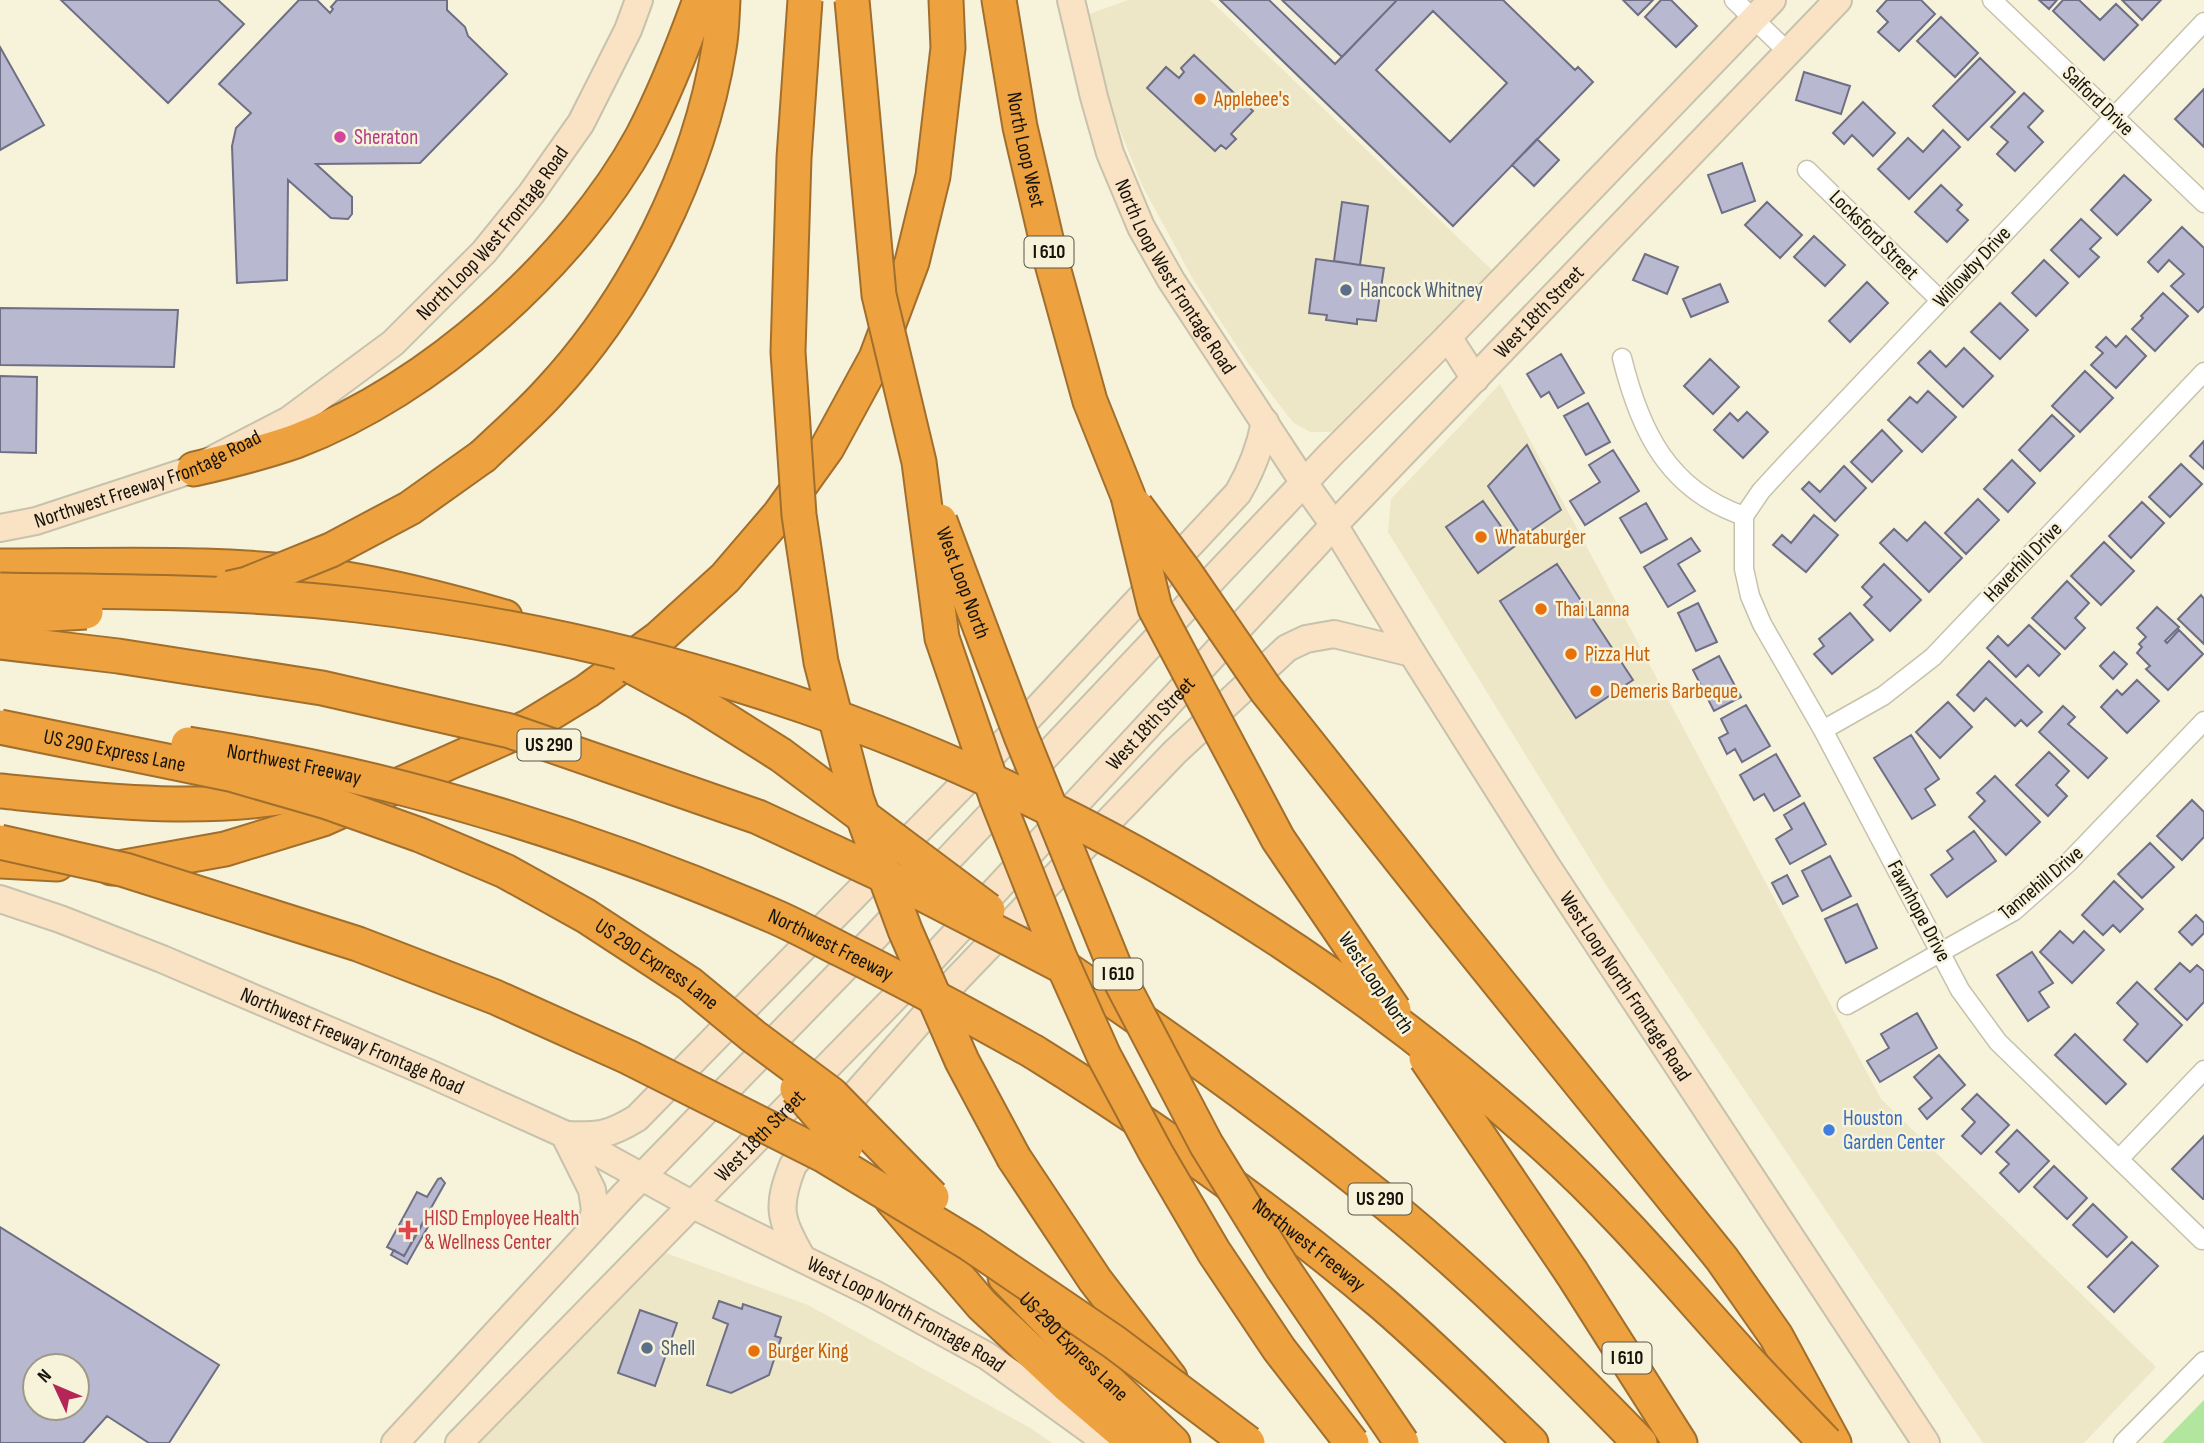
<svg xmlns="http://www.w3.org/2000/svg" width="2204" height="1443" font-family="'Sofia Sans Condensed',sans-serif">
<rect width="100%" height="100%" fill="#f7f2da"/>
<path fill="#ede7c7" d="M1128,0H1210L1496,274L1340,428L1330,432H1310L1294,423L1287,415L1248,363L1194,281L1142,185L1110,105L1084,16Z
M1500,384L1881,1099L2156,1367L2084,1443H1983L1606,885L1388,532L1391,499Z
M655,1249L808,1305L1032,1429L1052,1443H470Z"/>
<path fill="#b2e69e" d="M2204,1400V1443H2162Z"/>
<path fill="#b8b9d0" stroke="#6e6f84" stroke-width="2" fill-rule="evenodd" d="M61,0H218L244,24L168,103Z
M299,0H317L330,13L333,9L331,7L337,0H447V10L465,27L468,36L507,74L420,163L316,164L352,197V214L348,219L331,218L288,180L287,280L237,283L232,146L236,128L251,113L219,84Z
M1220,0H1269L1335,64L1397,0H1503L1575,70L1578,67L1593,82L1453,226ZM1433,11L1507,83L1450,142L1376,70Z
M1282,0H1397L1342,57Z
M1623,0H1653L1638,15Z
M1661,0H1671L1697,26L1676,47L1645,17Z
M1887,0H1921L1935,14L1899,51L1878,32L1888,22L1877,11Z
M2039,0H2057L2049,9Z
M2063,0H2079L2100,20L2116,4L2138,25L2104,60L2053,11Z
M2122,0H2161L2142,20Z
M1941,17L1978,53L1955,77L1917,41Z
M0,47L44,125L0,150Z
M1194,55L1253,111L1231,134L1236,139L1226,149L1221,145L1215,151L1147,88L1166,67L1179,78L1184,72L1181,68Z
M1980,58L2015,92L1968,140L1933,106Z
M1804,72L1850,86L1841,114L1796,100Z
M2204,89V147L2175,119Z
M2024,93L2043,111L2028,127L2043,142L2015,171L1997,154L2008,142L1991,127Z
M1863,102L1895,133L1873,156L1852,135L1844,144L1833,133Z
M1943,130L1960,147L1909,199L1878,169L1908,138L1923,152Z
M1537,139L1559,160L1534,186L1512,165Z
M1742,163L1755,201L1722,213L1708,175Z
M2124,175L2151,200L2117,235L2091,210Z
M1941,185L1962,205L1957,210L1968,220L1947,242L1915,212Z
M1342,202L1368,206L1360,265L1334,261Z
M1767,202L1802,235L1780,258L1745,225Z
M2081,219L2101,238L2090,249L2099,257L2079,277L2051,250Z
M2182,227L2204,248V306L2198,312L2171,286L2184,274L2169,260L2158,272L2148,262Z
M1814,236L1845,265L1825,286L1794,257Z
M1645,254L1678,267L1667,294L1633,280Z
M1316,259L1384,268L1376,321L1357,319V324L1326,320L1327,315L1309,313Z
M2044,260L2068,283L2036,316L2012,293Z
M1867,282L1888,303L1850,342L1829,321Z
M1720,284L1728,302L1691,317L1683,299Z
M2163,293L2188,316L2155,351L2132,329L2143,318L2141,316Z
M2000,303L2028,330L2000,359L1971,332Z
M0,308L178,310L174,367L0,365Z
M2126,336L2146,356L2116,388L2091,365L2103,353L2096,347L2106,337L2116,347Z
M1964,348L1993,376L1963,407L1918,363L1930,351L1946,367Z
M1561,354L1584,393L1558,408L1549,392L1541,397L1527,374Z
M1710,359L1739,387L1713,414L1684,386Z
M2085,371L2113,398L2080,432L2052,406Z
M0,376L37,377L36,453L0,452Z
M1928,391L1956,417L1922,452L1888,420L1910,397L1917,403Z
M1588,403L1610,442L1586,455L1564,416Z
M1747,412L1768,432L1743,458L1714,430L1730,413L1738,421Z
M2052,415L2074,436L2040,471L2019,450Z
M1882,430L1902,451L1872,482L1851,462Z
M2204,441V469L2190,456Z
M1527,445L1561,510L1522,537L1488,486Z
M1613,450L1639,491L1585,525L1570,501L1600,482L1589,465Z
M2012,460L2035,483L2008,512L1984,489Z
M2181,464L2202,484L2170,517L2149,497Z
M1844,466L1866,488L1835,521L1802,489L1809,482L1820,492Z
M1978,499L1999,520L1966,554L1945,533Z
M1483,501L1515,546L1478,573L1446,527Z
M2142,502L2164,523L2131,558L2109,536Z
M1646,503L1667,539L1641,553L1620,518Z
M1814,515L1838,535L1806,572L1773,545L1782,535L1791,543Z
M1925,522L1962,558L1929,592L1880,543L1894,529L1907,541Z
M1691,538L1700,551L1678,564L1695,591L1668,607L1644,567Z
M2104,542L2134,571L2101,605L2071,576Z
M1557,564L1633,680L1576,718L1500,601Z
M1884,564L1921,600L1890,631L1864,605L1872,597L1862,587Z
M2067,581L2089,603L2075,618L2085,628L2065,649L2032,618Z
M2201,595L2204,599V644L2178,619Z
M1698,603L1717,642L1696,651L1678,613Z
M2157,607L2179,627L2165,641L2167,643L2179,630L2203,654L2168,690L2146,669L2150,666L2137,653L2142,647L2139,644L2146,637L2137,628Z
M1850,613L1873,640L1832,674L1814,654L1824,646L1819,639Z
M2029,625L2060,654L2039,676L2028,665L2016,677L1987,648L1998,636L2008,646Z
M2114,652L2127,664L2113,679L2100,666Z
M1719,656L1741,697L1714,711L1693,670Z
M1989,661L2042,712L2027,726L2021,720L2015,726L1986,698L1974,711L1957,695Z
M2137,680L2159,701L2127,733L2101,707L2117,690L2122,695Z
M1948,702L1972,727L1940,758L1916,732Z
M1746,705L1770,746L1742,762L1735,749L1727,754L1719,738L1728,733L1721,719Z
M2063,706L2075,717L2068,724L2107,758L2088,778L2039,732Z
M1911,735L1939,779L1925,789L1935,805L1912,819L1874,758Z
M2049,752L2069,771L2056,785L2067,796L2048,816L2016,785Z
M1776,754L1800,796L1774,811L1764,794L1754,800L1740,775Z
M1995,776L2040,822L2006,855L1969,817L1985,801L1977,793Z
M2192,800L2204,812V837L2182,860L2157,836Z
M1804,803L1826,844L1790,864L1776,839L1792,829L1784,815Z
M1974,831L1996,861L1947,897L1931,875L1953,859L1947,851Z
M2150,843L2174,867L2142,898L2118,874Z
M1830,856L1851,896L1822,911L1802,871Z
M1787,875L1798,896L1783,904L1772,883Z
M2114,881L2143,909L2120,932L2113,925L2103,935L2082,915Z
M1857,904L1877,948L1846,963L1825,919Z
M2196,915L2204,923V933L2192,945L2179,932Z
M2060,931L2073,943L2084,931L2104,950L2072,983L2040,952Z
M2032,952L2053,983L2039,992L2049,1007L2028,1021L1997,975Z
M2180,963L2190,972L2197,965L2204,971V1002L2187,1020L2155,989Z
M2137,982L2182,1025L2147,1062L2124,1040L2138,1024L2117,1003Z
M1917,1013L1937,1048L1880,1082L1867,1061L1889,1048L1881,1034Z
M2075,1034L2126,1084L2106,1104L2055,1055Z
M1939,1055L1965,1085L1927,1119L1919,1109L1932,1098L1914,1077Z
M1977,1094L2009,1125L1981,1154L1962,1136L1975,1122L1962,1109Z
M2017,1130L2049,1161L2019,1192L2000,1173L2009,1164L1996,1152Z
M2204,1136V1199H2203L2172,1169Z
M2054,1166L2087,1198L2067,1219L2034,1187Z
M441,1178L445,1183L404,1256L387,1247L417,1192L427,1197L438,1179Z
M2093,1204L2127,1237L2107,1257L2073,1225Z
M429,1213L434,1216L407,1264L391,1255L394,1250L404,1256Z
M0,1227L219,1365L169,1443H149L107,1416L83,1443H0ZM35,1366H77V1408H35Z
M2132,1242L2158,1266L2114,1312L2088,1287Z
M719,1301L742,1309L743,1304L781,1317L775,1336L781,1338L769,1375L731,1393L707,1385L728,1324L713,1318Z
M640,1310L677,1323L655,1386L618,1373Z"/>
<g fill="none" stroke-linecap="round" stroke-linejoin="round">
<defs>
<path id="minor" d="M1734,0L1788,52
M1992,0L2204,203
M1807,170L1940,300
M1622,358C1640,431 1668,490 1744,516
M1744,516V569L1750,596L1762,624L1823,730L1960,990L1998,1042L2202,1240
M1744,516L1761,491L1783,467L2204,22
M1823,730L1883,696L1933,657L2204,372
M1847,1005L2014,911L2068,863L2204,721
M2119,1159L2204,1070
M2123,1443L2204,1361"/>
<g id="secondary">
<path id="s1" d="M1071,0L1094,97L1110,153L1141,227L1171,280L1304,483L1334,525L1412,653L1546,865L1926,1443"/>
<path d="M1448,337L1475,379"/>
<path id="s2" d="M0,528L36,521L194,469L289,420L393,343L484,252L531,194L581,123L628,30L639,0"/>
<path id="s3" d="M0,899L60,919L162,959L431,1074L564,1134L693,1205L874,1294L987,1356L1108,1443"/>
<path d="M564,1134L592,1190L595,1210L590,1231"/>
<path d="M565,1135C598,1136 608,1136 637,1118L1036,710L1238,493C1252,469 1260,448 1265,422"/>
<path d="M802,1258C780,1219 776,1208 793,1165L957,979L1175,752L1287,648L1306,639L1334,634L1412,653"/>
<path d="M395,1443L624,1195L875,937L1331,454L1448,337L1772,0"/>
<path id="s4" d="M459,1443L918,974L1334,525L1838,0"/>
</g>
<g id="motorway">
<path id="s5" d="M999,0L1020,127L1051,260L1090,401L1128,496"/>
<path d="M483,456C505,435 528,415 548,393C634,301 699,172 719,48C722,32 722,16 723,0"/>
<path d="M194,469C229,461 262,453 296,441C429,391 574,262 642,137C665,93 683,47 700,0"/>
<path d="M0,566C112,566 228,560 340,578C396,587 450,601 505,617"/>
<path d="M0,791C101,801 203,813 303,794"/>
<path d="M0,861L57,864"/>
<path d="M111,868H119L225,849L323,819L528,727L587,691L659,638L725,578L779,515L827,448L876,358L912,262L933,176L948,48L946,0"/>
<path d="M1446,917L1722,1259L1776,1336L1834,1443"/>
<path d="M1062,966C1166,1036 1268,1109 1366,1187C1464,1264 1553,1354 1640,1443"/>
<path id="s6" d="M1034,1052C1156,1128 1273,1211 1383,1304C1434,1348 1482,1396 1531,1443"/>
<path d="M1014,1158L1095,1280L1170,1378"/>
<path d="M892,1200L982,1305L1068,1386L1135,1443"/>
<path d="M1572,1273L1680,1443"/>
<path id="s7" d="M1005,1277L1080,1354L1173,1443"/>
</g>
</defs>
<use href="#minor" stroke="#c7c2ab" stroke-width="21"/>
<use href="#secondary" stroke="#c7c2ab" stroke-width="30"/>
<use href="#motorway" stroke="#a16f2d" stroke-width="37"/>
<use href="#minor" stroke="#fff" stroke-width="18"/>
<use href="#secondary" stroke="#fae3c5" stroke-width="26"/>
<use href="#motorway" stroke="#eda13f" stroke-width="33"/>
<defs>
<g id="motorway-bridge">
<path d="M805,0L794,158L788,352L799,515L821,662L857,800L905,930L962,1061L1014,1158"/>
<path d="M852,0L879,295L919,462L942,638L997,799L1060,958L1104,1056L1156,1153L1214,1252L1279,1349L1352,1443"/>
<path d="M1128,496L1155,608L1278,839L1394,1010"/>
<path d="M1136,506L1185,572L1266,690L1446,917"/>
<path id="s8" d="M940,521L1021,736L1120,980L1206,1144L1282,1267L1402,1443"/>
<path d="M229,588L247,584L331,550L410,508L483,456"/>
<path d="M0,590C119,592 239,591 357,605C805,657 1210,844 1544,1145C1618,1211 1680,1286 1746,1359C1772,1387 1799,1415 1826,1443"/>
<path d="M0,617L86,612"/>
<path d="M0,642L118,656L322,688L510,731L758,817L911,888L1062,966"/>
<path d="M631,666L697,702L781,755L988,910"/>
<path id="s9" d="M0,727L230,774L327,802L420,835L505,871L586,916L690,984L753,1036L831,1094L932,1197"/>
<path id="s10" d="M188,744C388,775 586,835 771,915C795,925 818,938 842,950C907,982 970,1016 1034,1052"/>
<path d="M0,842L125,870L358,944L495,997L628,1057L823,1155L970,1244L1114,1342L1248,1443"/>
<path d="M1426,1058L1572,1273"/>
<path d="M797,1089L846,1146"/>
</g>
</defs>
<use href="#motorway-bridge" stroke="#a16f2d" stroke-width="37" stroke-linecap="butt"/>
<use href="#motorway-bridge" stroke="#eda13f" stroke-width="33"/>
</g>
<g fill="#e8710a" stroke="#f7f2da" stroke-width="2.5">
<circle cx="1200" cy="99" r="7"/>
<circle cx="1481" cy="537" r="7"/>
<circle cx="1541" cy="609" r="7"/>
<circle cx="1571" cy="654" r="7"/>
<circle cx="1596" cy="691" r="7"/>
<circle cx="754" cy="1351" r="7"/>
</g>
<circle fill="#d1479c" stroke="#f7f2da" stroke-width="2.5" cx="340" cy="137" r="7"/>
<g fill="#5c6f8a" stroke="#f7f2da" stroke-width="2.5">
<circle cx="1346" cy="290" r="7"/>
<circle cx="647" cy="1348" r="7"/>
</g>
<circle fill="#3f7fe0" stroke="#f7f2da" stroke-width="2.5" cx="1829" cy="1130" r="7"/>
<path fill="#e0444e" stroke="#f7f2da" stroke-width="2.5" d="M404.5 1219.5h7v7h7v7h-7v7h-7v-7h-7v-7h7z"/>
<g text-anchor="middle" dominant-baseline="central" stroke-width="5" stroke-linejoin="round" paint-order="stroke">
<g fill="#f7f2da" stroke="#595649" stroke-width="2">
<rect x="1024.5" y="236.5" width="49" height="31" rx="5"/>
<rect x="517.5" y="729.5" width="63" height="31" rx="5"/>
<rect x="1093.5" y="958.5" width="49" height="31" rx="5"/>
<rect x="1348.5" y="1183.5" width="63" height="31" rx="5"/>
<rect x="1602.5" y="1342.5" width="49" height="31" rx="5"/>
</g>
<g font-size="19" font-weight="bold" fill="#15130b">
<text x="1049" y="252">I 610</text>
<text x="549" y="745">US 290</text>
<text x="1118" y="974">I 610</text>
<text x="1380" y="1199">US 290</text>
<text x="1627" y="1358">I 610</text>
</g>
<g font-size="21" fill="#c56008" stroke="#f7f2da" text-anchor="start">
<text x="1214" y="99">Applebee's</text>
<text x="1495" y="537">Whataburger</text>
<text x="1555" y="609">Thai Lanna</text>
<text x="1585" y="654">Pizza Hut</text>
<text x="1610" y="691">Demeris Barbeque</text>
<text x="768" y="1351">Burger King</text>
</g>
<g font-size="21" fill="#15130b" stroke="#f7f2da">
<text transform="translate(2098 101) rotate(44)">Salford Drive</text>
<text stroke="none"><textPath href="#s5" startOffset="152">North Loop West</textPath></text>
<text stroke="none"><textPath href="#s2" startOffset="588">North Loop West Frontage Road</textPath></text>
<text transform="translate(1874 235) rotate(45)">Locksford Street</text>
<text transform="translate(1972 267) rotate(-47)">Willowby Drive</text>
<text stroke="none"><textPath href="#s1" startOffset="298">North Loop West Frontage Road</textPath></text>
<text stroke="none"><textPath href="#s4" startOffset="1564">West 18th Street</textPath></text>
<text stroke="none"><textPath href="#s2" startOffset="156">Northwest Freeway Frontage Road</textPath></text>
<text transform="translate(2023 562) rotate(-46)">Haverhill Drive</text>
<text stroke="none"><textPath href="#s8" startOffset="66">West Loop North</textPath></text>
<text stroke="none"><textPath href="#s4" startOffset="998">West 18th Street</textPath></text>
<text stroke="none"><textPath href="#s9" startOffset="117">US 290 Express Lane</textPath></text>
<text stroke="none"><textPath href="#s10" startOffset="108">Northwest Freeway</textPath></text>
<text transform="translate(2041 883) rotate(-40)">Tannehill Drive</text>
<text transform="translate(1919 911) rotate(62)">Fawnhope Drive</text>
<text stroke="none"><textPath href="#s10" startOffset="676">Northwest Freeway</textPath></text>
<text stroke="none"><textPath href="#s9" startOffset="705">US 290 Express Lane</textPath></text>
<text transform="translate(1376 983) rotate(56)">West Loop North</text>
<text stroke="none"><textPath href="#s1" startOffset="1139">West Loop North Frontage Road</textPath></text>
<text stroke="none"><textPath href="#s3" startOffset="380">Northwest Freeway Frontage Road</textPath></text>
<text stroke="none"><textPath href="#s4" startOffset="430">West 18th Street</textPath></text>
<text stroke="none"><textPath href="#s6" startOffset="336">Northwest Freeway</textPath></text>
<text stroke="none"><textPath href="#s3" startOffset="998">West Loop North Frontage Road</textPath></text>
<text stroke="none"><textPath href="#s7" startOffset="98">US 290 Express Lane</textPath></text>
</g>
<g font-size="21" fill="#b23c85" stroke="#f7f2da" text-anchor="start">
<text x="354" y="137">Sheraton</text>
</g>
<g font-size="21" fill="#4e5e75" stroke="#f7f2da" text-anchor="start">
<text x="1360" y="290">Hancock Whitney</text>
<text x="661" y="1348">Shell</text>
</g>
<g font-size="21" fill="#366cbe" stroke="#f7f2da" text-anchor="start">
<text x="1843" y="1118">Houston<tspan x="1843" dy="24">Garden Center</tspan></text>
</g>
<g font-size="21" fill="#be3a42" stroke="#f7f2da" text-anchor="start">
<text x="424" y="1218">HISD Employee Health<tspan x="424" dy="24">&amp; Wellness Center</tspan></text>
</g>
</g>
<g transform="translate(56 1387) rotate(314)"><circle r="33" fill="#f7f2da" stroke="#9d9987" stroke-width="2"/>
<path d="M0-5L12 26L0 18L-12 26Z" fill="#b52556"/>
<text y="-10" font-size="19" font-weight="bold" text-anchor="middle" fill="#15130b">N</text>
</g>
</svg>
